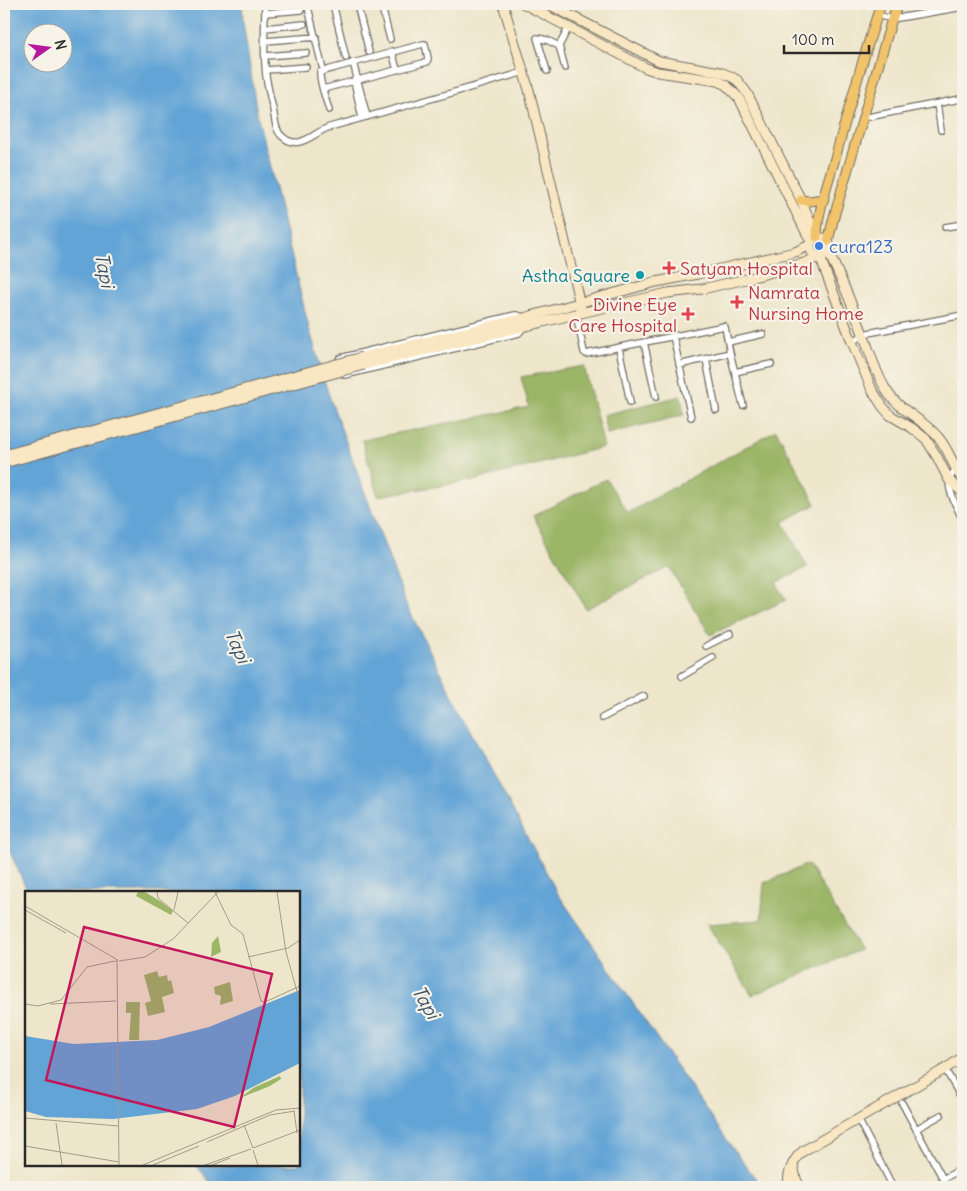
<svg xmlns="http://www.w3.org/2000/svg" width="967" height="1191" font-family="Delius,sans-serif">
<rect width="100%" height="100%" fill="#f7f3e8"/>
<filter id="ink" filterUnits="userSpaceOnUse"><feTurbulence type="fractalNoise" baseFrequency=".02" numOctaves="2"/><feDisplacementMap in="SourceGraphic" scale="10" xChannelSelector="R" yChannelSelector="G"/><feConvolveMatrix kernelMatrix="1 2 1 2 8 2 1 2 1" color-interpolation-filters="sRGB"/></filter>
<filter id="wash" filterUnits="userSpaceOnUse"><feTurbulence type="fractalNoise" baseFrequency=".0096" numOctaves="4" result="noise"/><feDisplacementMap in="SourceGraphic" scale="20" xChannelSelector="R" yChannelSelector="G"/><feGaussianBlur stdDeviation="1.12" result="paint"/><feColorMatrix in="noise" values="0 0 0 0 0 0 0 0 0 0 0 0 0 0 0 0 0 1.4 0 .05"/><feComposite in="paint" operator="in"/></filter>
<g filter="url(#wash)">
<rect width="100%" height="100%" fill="#eee6cb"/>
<path fill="#9cb667" stroke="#647049" d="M584,366L604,447L476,480L378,496L362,440L529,407L521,377Z
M681,396L684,415L607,434L603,415Z
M776,430L816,504L783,522L807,567L776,583L786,600L710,635L669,567L586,609L533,516L606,479L628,513Z
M808,864L860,950L752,995L707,924L761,920L764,883Z"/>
<path fill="#63a4d6" stroke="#476880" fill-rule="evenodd" d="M4,4H242L243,21L257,114L309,328L328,393L406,604L475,740L558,894L731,1146L762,1187H214L196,1165H299V892H28L4,839ZM32,32H62V62H32Z"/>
</g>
<g filter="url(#ink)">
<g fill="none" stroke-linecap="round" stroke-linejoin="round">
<defs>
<path id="street" d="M265,4C265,27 263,52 266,76C268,87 270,98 273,109C275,119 275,131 283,137C300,152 315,131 330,127C395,109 460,91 524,72
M309,4L308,7L322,66
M333,4L346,58
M357,4L369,52
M381,4L390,39
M265,13L301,10
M877,15L892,19L963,7
M265,28L304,24
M265,41L316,37
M559,46L565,68
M392,51L397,70
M265,56L306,53
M353,62L367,117
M266,70L306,67
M547,71L537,38L547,40L559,46L569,27
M355,79L354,81L362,118
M323,89L427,62L428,58L425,44H423L320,72C319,82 326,99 329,110
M937,104L941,130
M863,118L960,99L962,100L963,104
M945,227L963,224
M576,314L584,352L586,354L724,326L725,327L730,353L743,405
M524,318L518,315H515L340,358L339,359L343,374L345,375L519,333L525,326
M673,336L691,417
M644,342L656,397
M728,342L763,334
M852,342L863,335L868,333L963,315
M619,348L630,402
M706,359L716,410
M679,365L730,353
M735,372L771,364
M956,468C954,472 951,475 950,479C946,489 959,511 963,521
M706,646L730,634
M682,676L713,658
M602,718L644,696
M945,1069L963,1101
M902,1103L943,1179L963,1168
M858,1119L893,1187
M916,1129L941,1115"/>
<path id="secondary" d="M503,4L529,90L581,309
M524,4L646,68L658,72L718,81L726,85L739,98L811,242
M548,4L659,61L720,72L730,76L737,80L747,93L801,200L812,226L816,238
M828,252C842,279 853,307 863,334C870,352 875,371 885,388C897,410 922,418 938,437C949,449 953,467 963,480
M820,257L852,342L872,390L883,407L890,415L912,428L926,439L937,457L949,480L963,493
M362,357L516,320L656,282L698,274L795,252L810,245L813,239L817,237L826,239C840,255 811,266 810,245
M364,365L576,314L668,293L702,289L746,279L804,263L819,257
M793,1164L796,1179L800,1187
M4,1182L9,1187
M789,1187C786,1175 793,1159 803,1151L945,1069L963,1057"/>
<path id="primary" d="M801,200L809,201L824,199
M817,237C817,213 829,179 836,155C850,104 864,54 881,4
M828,241L835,213L892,19L898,4"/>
</defs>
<use href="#street" stroke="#6f6c63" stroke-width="8"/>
<use href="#secondary" stroke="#6f6c63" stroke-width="11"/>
<use href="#primary" stroke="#6f6c63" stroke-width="11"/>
<use href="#street" stroke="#fff" stroke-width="5.5"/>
<use href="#secondary" stroke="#f9e7c3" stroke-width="9"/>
<use href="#primary" stroke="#f1c36a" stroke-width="9"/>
<defs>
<path id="secondary-bridge" d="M4,455L362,357
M4,463L364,365"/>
</defs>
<use href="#secondary-bridge" stroke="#6f6c63" stroke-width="11" stroke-linecap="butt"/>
<use href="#secondary-bridge" stroke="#f9e7c3" stroke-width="9"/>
</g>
</g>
<circle fill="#3f7fe0" stroke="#f7f3e8" stroke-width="2" cx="819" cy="246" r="5"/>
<g fill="#e0444e" stroke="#f7f3e8" stroke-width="2">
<path d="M666.5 260.5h5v5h5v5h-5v5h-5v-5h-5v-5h5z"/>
<path d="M734.5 294.5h5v5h5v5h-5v5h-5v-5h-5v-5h5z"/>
<path d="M685.5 306.5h5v5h5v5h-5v5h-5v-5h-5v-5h5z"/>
</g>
<circle fill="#0f9aa8" stroke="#f7f3e8" stroke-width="2" cx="640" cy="275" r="5"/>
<g text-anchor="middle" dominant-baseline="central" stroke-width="4.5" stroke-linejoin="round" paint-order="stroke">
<g font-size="18" fill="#366cbe" stroke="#f7f3e8" text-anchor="start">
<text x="829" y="246">cura123</text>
</g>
<g font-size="18" fill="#be3a42" stroke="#f7f3e8" text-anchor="start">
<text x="680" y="268">Satyam Hospital</text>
<text x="748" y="292">Namrata<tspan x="748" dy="21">Nursing Home</tspan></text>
<text x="677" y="304" text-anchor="end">Divine Eye<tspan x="677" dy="21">Care Hospital</tspan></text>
</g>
<g font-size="18" fill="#0d838f" stroke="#f7f3e8" text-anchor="end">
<text x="630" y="275">Astha Square</text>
</g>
<g font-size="19" font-style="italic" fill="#3f5567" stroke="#f7f3e8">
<text transform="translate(105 270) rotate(79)">Tapi</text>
<text transform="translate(238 646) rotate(66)">Tapi</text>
<text transform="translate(426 1002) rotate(60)">Tapi</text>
</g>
</g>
<g transform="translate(25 891)">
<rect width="275" height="275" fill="#eee6cb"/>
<path d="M113,1H120L135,10L148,20L146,24L111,5ZM193,45L196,61L186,66L187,52ZM132,80L134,86L142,84L143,90L146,89L149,102L137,106L140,121L123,125L120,112L126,110L119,84ZM205,91L208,110L195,114L196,105L190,103L189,96ZM101,111H115L114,149H104L106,122H101ZM255,185L256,188L245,195L215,207L228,197Z" fill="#9cb667"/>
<path d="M275,99V172L210,205L172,218L88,228L21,226L0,220V145L49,153L132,149L184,136Z" fill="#63a4d6"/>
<path fill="none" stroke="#a09b8b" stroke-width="1" d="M132,1L133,7L163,32M190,1L206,34L218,43L236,110M252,1L261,61L275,111M0,15L91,68M0,19L41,42M149,19L153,1M223,66L263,57L275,49M94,70L120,66L148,48L193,1M91,71L92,68L94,274M236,110L240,111L275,95M0,113L13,115L36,109L62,76L90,70M25,113L91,110M269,220L272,242M0,227L93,235M31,232L37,274M219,234L228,257M182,251L245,224L270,220M0,255L94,271M228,257L275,239M228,259L233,274M118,274L251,219L275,217M128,274L174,255M180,274L226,258M187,274L205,267"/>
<path fill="#c2185b" fill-opacity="0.15" stroke="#c2185b" stroke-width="2.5" d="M59,36L247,83L209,236L21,189Z"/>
<rect width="275" height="275" fill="none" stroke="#2b2b2b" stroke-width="2.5"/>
</g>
<rect width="967" height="1191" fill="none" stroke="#f7f3e8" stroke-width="20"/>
<g transform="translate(48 48) rotate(76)"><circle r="24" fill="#f7f3e8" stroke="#a5a39c"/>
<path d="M0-4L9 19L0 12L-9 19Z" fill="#b5179e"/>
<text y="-8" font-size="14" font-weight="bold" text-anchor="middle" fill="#2b2b2b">N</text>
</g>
<path d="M784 45v8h85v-8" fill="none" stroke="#2b2b2b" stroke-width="2.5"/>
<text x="792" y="45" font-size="15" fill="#2b2b2b" stroke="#f7f3e8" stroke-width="4" paint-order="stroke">100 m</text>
</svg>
